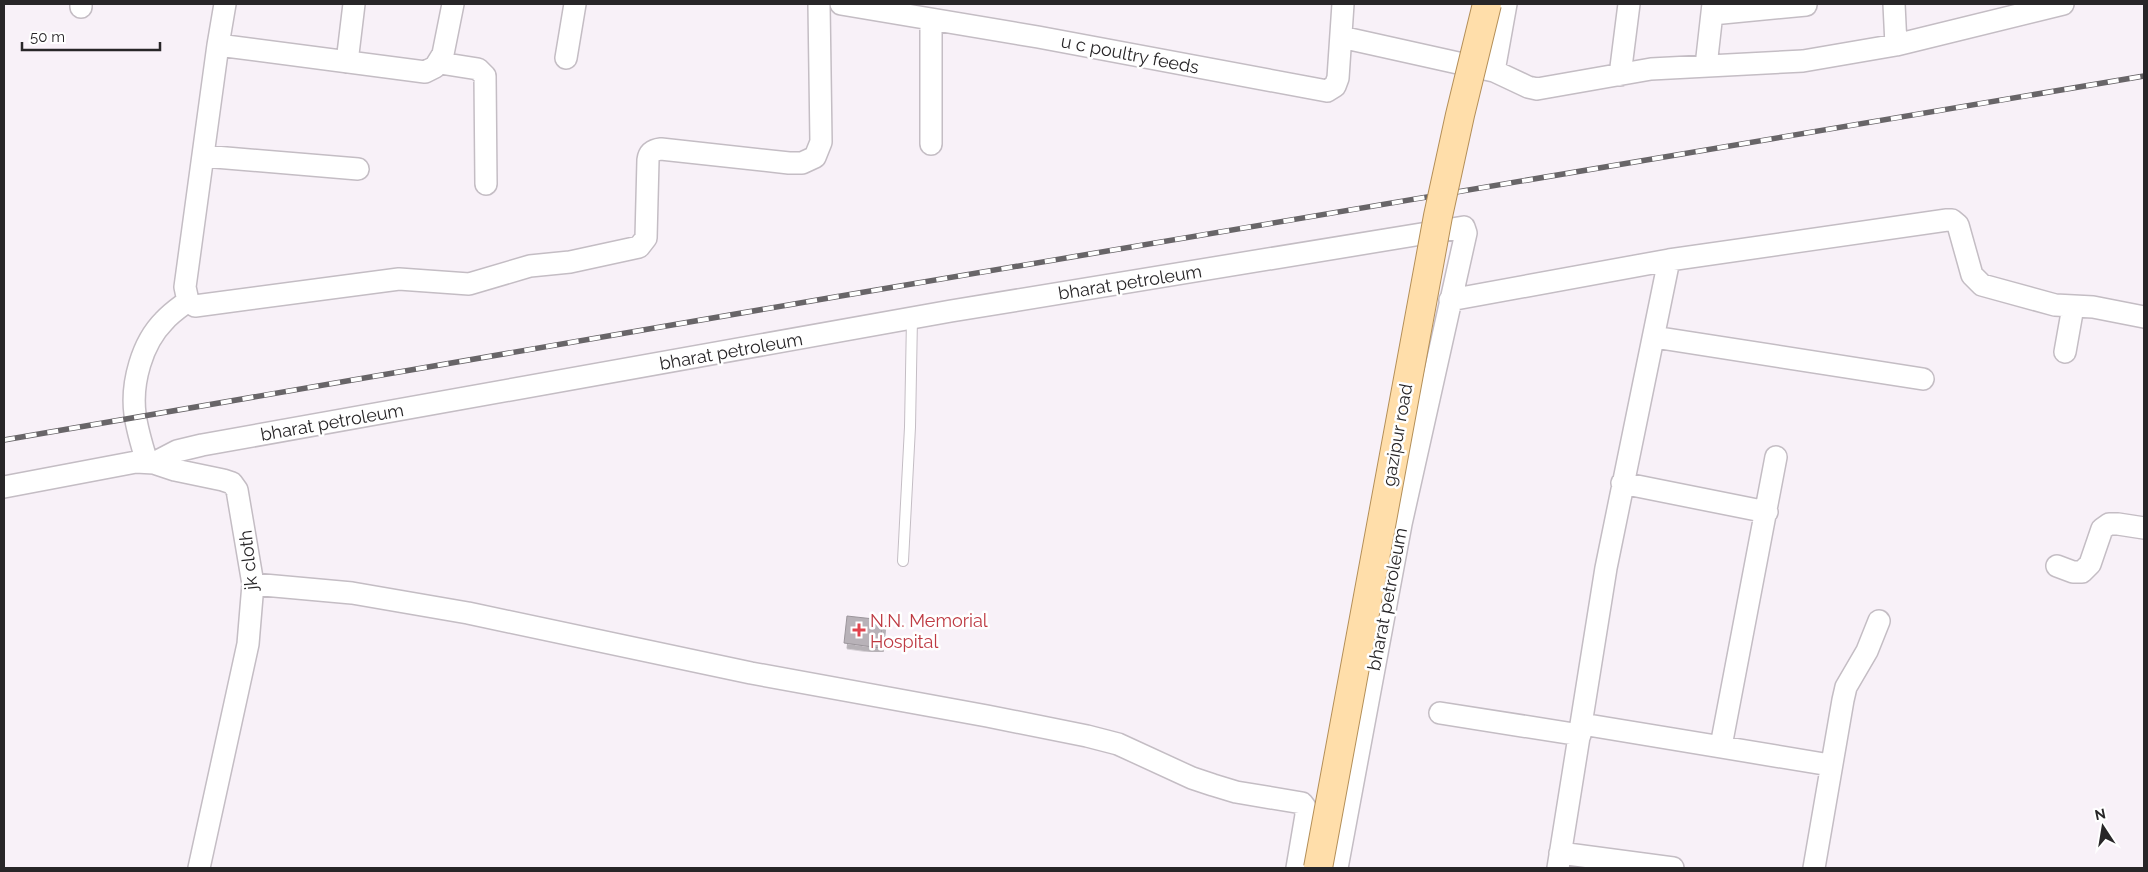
<svg xmlns="http://www.w3.org/2000/svg" width="2148" height="872" font-family="Raleway,sans-serif">
<defs>
<filter id="shadow"><feDropShadow dx="3" dy="5.5" stdDeviation="0" flood-color="#0004"/></filter>
</defs>
<rect width="100%" height="100%" fill="#f8f1f8"/>
<path fill="#b8b2b8" stroke="#9b959b" filter="url(#shadow)" d="M847,616L883,620L880,648L844,643Z"/>
<g fill="none" stroke-linecap="round" stroke-linejoin="round">
<defs>
<path id="service" d="M903,561L910,427L912,318"/>
<path id="minor" d="M225,4L218,45L185,287L188,301L195,306L399,279L469,284L530,266L570,262L639,247L646,238L648,160C649,152 653,150 661,149L789,163H802L815,157L821,142L819,4
M841,4L1038,37L1327,91L1335,86L1338,78L1343,4
M1894,4L1896,45
M81,7V4
M1712,14L1806,5
M1341,37L1494,71L1528,87L1537,89L1651,69L1803,61L1896,45L2063,4
M218,45L425,72L435,67L443,54L453,4
M566,58L575,4
M347,62L354,4
M440,63L478,69L485,76L486,184
M1706,66L1713,4
M1494,71L1506,4
M1620,75L1629,4
M931,144V19
M203,156L358,169
M1450,300L1669,260L1947,220H1952L1958,225L1972,275L1982,285L2055,305L2093,307L2144,317
M1654,337L1923,379
M2065,352L2073,307
M147,462C142,446 137,430 135,414C131,383 142,343 164,321C171,313 180,307 188,301
M154,463L177,451L202,445L951,311L1464,227L1466,233L1401,524L1337,868
M1622,483L1767,512
M4,487L136,462L154,463L175,470L223,480L232,483L237,490L253,584L248,644L199,868
M2057,566L2073,572H2082L2090,564L2102,529L2109,524H2118L2144,528
M253,584L352,593L468,613L751,673L987,716L1087,736L1118,744L1192,778L1213,785L1236,792L1302,803L1305,807L1306,815L1297,868
M1440,713L1580,735
M1582,724L1830,765
M1721,746L1776,457
M1560,853L1673,868
M1558,868L1606,568L1669,260
M1814,868L1843,700L1846,687L1867,651L1879,621"/>
</defs>
<use href="#service" stroke="#c4bdc4" stroke-width="12"/>
<use href="#minor" stroke="#c4bdc4" stroke-width="24"/>
<use href="#service" stroke="#fff" stroke-width="10"/>
<use href="#minor" stroke="#fff" stroke-width="21"/>
<defs>
<path id="rail" d="M4,440L823,299L2144,76"/>
</defs>
<use href="#rail" stroke="#686568" stroke-width="5.5"/>
<use href="#rail" stroke="#fff" stroke-width="4" stroke-dasharray="11" stroke-linecap="butt"/>
<defs>
<path id="primary-bridge" d="M1318,868L1438,216L1460,115L1487,4"/>
</defs>
<use href="#primary-bridge" stroke="#b48f58" stroke-width="30" stroke-linecap="butt"/>
<use href="#primary-bridge" stroke="#ffdeaa" stroke-width="28"/>
</g>
<path fill="#e0444e" stroke="#fff" stroke-width="2" d="M856.5 622.5h5v5h5v5h-5v5h-5v-5h-5v-5h5z"/>
<g text-anchor="middle" dominant-baseline="central" stroke-width="5" stroke-linejoin="round" paint-order="stroke">
<g font-size="18" fill="#282628" stroke="#fff">
<text transform="translate(1130 54) rotate(11)">u c poultry feeds</text>
<text transform="translate(1130 282) rotate(-9)">bharat petroleum</text>
<text transform="translate(731 351) rotate(-10)">bharat petroleum</text>
<text transform="translate(332 422) rotate(-10)">bharat petroleum</text>
<text transform="translate(1397 435) rotate(-80)">gazipur road</text>
<text transform="translate(248 560) rotate(-96)">jk cloth</text>
<text transform="translate(1387 599) rotate(-79)">bharat petroleum</text>
</g>
<g font-size="18" fill="#be3a42" stroke="#fff" text-anchor="start">
<text x="870" y="620">N.N. Memorial<tspan x="870" dy="21">Hospital</tspan></text>
</g>
</g>
<rect width="2148" height="872" fill="none" stroke="#282628" stroke-width="10"/>
<g transform="translate(2103 827) rotate(348)" stroke="#ffffff" stroke-width="4" paint-order="stroke">
<path d="M0-4L9 19L0 12L-9 19Z" fill="#282628"/>
<text y="-8" font-size="14" font-weight="bold" text-anchor="middle" fill="#282628">N</text>
</g>
<path d="M22 42v8h138v-8" fill="none" stroke="#282628" stroke-width="2.5"/>
<text x="30" y="42" font-size="15" fill="#282628" stroke="#ffffff" stroke-width="4" paint-order="stroke">50 m</text>
</svg>
